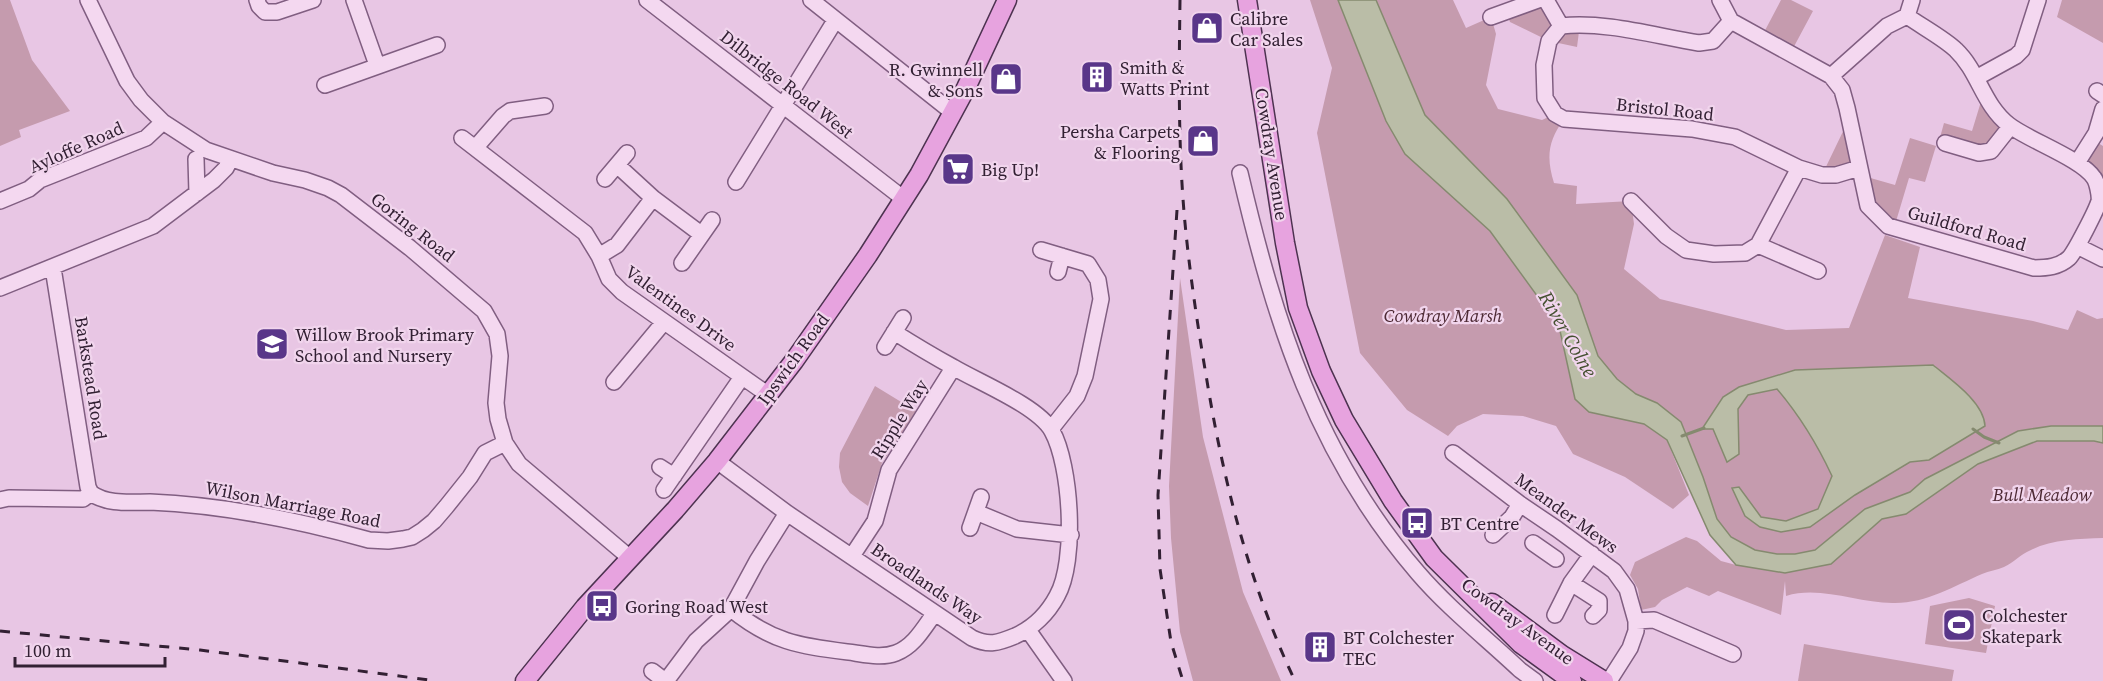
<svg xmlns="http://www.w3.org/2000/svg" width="2103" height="681" font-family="'Source Serif 4',serif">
<rect width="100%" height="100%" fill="#e8c6e4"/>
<path fill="#c59bae" d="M0,0H10L32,60L70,111L19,130L21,137L0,146Z
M1310,0H1338L1386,121L1405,154L1490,231L1559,326L1575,399L1589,412L1644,424L1667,440L1689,495L1673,509L1625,477L1573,454L1556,426L1523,416L1483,414L1457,426L1448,436L1407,410L1360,353L1317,133L1332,68Z
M1376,0H1453L1466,28L1491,17L1496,34L1486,85L1498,109L1542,120L1555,114L1564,119C1548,141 1546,157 1554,183L1577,186L1576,204L1631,201L1634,224L1624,269L1660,299L1786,330L1849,328L1885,235L1920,247L1908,298L2033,321L2068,330L2077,310L2097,319L2103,318V426H2051L2018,431L1925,479L1910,492L1865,509L1815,550L1795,554H1777L1755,550L1731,537L1717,519L1703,477L1681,423L1657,403L1636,394L1617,379L1598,356L1577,295L1507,199L1425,115Z
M1538,0L1561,26L1580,24L1577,47L1549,41L1510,22L1506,12Z
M1781,0H1791L1813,11L1790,54L1761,38Z
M2062,0H2103V43L2057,17Z
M1983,95L2010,127L1991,151L1939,141L1944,123L1972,131Z
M1849,119L1859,168L1822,175Z
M1910,138L1936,146L1925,182L1909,178L1894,228L1868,206L1860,175L1895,185Z
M2093,140L2103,146V194L2077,163Z
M1180,278L1203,437L1243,592L1281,681H1193L1180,632L1171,538L1169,486Z
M875,386L916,411L882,463L868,506L850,493L842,482L839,467L840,453Z
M2037,441H2094L2103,443V538C2079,539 2052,539 2031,550C2021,554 2013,563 2004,567C1997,570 1989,571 1982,574C1954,586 1927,603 1895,603C1860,604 1821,585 1786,596L1785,581L1781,615L1718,591L1709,596L1687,587L1662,600L1655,607L1641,610L1638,589L1630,575L1635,562L1686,537L1697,541L1721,561L1736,565L1831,564L1882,519L1906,514L1978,464Z
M1969,598L1995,606L1986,653L1925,644L1930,606Z
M1804,644L1954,670L1952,681H1798Z"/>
<path fill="#babda7" stroke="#858a6f" stroke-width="1.5" d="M1338,0H1376L1425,115L1507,199L1577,295L1598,356L1617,379L1636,394L1657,403L1681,422L1703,477L1717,519L1731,537L1755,550L1777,554H1795L1815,550L1865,509L1910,492L1925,479L2018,431L2051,426H2103V443L2094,441H2037L1978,464L1906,514L1882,519L1831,564L1785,573L1736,565L1710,535L1667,440L1644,424L1589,412L1575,399L1559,326L1490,231L1405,154L1386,121Z
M1933,365C1950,379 1984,402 1985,426L1929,460L1910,462L1855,495L1810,527L1781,532L1760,527L1745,516L1732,488L1739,487L1761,517L1786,521L1818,509L1832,476C1817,444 1800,416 1777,389L1748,395L1738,409L1739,454L1727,462L1713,429H1702L1723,397L1739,387L1795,370Z"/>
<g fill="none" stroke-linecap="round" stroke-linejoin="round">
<path stroke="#858a6f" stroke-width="3" d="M1973,429L1984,437L1999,443
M1682,436L1704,428"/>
<defs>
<path id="minor" d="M88,0L127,81L141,100L163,122L206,150L273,173L305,180L328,188L341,195L410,248L484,311L497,334L500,356L496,403L498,419L505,443L519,464L630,558
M257,0L259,6L265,12H277L313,0
M354,0L377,65
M647,0L904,199
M811,0L952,112
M1546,0L1561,26C1605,21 1655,36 1699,43L1713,41L1731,21
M1720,0L1731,21L1831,76L1842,90L1847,108L1868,206L1888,226L2034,268C2047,268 2059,267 2069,258C2075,252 2097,209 2099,201C2100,196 2097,182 2094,178C2082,159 2028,140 2009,125C1983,105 1979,72 1956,50C1945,39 1921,26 1907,16
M1491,17L1538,0
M1561,26L1549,41L1544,65L1545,98L1555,114L1564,119L1692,129L1735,137L1799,168L1822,175H1836L1859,168
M1831,76L1887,26L1907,16L1912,0
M1976,78L2016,56L2022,50L2038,0
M325,85L437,45
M2097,91L2103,95
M462,138L585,233L599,256L609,279L622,292L767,394
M1945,143L1979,153L1991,151L2010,127
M476,147L503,116L510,111L545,106
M196,159L197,193
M2077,163L2096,133L2103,109
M617,165L653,198L701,234
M1240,173C1275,322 1316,455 1418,573C1448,608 1486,638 1520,670L1535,681
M605,179L627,153
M736,182L833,24
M0,201L29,189L40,180L146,138L163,122
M1631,201L1666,236L1686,250L1714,254L1745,253L1758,245L1799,168
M1758,245L1818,271
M2077,246L2103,259
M1041,250L1088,264L1098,280L1101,299L1085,376L1077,396L1051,429
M599,256L617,245L653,198
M682,263L712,220
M53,268L88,487L91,493
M1058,272L1062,256
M0,288L153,226L214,180L226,168L230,160
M885,347L903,318
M614,382L664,322
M1453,453L1520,504L1557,529L1614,571L1627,589L1636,621V631L1630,648L1609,681
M717,461L787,513L972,638C989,646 998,643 1015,636C1033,628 1048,613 1057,596C1077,561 1071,465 1052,431C1038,406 978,382 953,367C933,356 913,344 894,332
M660,467L674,476
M664,490L742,377
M0,500L9,498L83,499L91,493C107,505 131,502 150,502C224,505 297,520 369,540L388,541L403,539L412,537L423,530L434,521L446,507L470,477L485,453L505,443
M976,512L1017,529L1071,535
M970,528L981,497
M1493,535L1512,517L1520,504
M1533,543L1556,559
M852,556L875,521L889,470L953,368
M1571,583L1599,601V610L1593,616
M731,609C774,644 802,646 855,653C868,655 883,658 896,653C914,646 923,629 934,614
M1555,615L1571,583L1592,554
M1636,621L1654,620L1733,654
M1028,630L1064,681
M652,671L665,681
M666,681L696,641L731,609L757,561L787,513"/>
<path id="major" d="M1247,0L1285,243L1298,308L1321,371L1344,420L1393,501L1434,558L1521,644L1572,681
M1492,603L1562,655L1604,681
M525,681L585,607L675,510L717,461L794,361L868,255L919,175L966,88L1007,0"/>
</defs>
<use href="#minor" stroke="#805e81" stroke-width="18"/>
<use href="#major" stroke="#4d3250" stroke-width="21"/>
<use href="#minor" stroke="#f4d8f0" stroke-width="15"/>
<use href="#major" stroke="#e7a3df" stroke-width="18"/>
<path stroke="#322033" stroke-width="3" stroke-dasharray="10 10" stroke-linecap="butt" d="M1180,0C1179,74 1178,149 1185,223C1190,276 1198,328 1207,381C1224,484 1250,586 1295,681
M1177,210L1158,495L1160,569L1171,642L1183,681
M0,631L200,650L437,681"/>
</g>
<defs>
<symbol id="shop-square" viewBox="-11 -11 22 22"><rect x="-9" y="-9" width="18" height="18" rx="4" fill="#593689" stroke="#f1d5ed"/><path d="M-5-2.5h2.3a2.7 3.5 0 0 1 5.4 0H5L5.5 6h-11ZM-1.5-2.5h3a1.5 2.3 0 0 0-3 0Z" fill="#fff"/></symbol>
<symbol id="building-square" viewBox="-11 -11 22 22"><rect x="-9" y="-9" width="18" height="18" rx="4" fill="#593689" stroke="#f1d5ed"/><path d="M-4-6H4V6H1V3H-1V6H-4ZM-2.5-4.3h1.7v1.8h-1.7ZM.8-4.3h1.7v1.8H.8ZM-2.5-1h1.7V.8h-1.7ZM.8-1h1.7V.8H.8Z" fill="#fff"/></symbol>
<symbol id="supermarket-square" viewBox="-11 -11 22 22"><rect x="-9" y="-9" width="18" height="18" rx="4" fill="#593689" stroke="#f1d5ed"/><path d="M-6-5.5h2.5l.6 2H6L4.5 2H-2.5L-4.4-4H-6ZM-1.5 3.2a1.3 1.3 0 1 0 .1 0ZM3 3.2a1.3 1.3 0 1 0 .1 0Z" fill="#fff"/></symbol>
<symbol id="school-square" viewBox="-11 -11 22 22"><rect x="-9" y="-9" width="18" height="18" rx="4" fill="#593689" stroke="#f1d5ed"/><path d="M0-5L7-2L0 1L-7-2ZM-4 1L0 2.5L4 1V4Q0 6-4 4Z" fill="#fff"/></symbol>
<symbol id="bus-square" viewBox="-11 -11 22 22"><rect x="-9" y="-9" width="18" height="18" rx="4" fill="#593689" stroke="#f1d5ed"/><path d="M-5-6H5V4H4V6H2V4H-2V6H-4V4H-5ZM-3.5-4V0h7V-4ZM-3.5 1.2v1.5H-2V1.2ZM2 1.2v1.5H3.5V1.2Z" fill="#fff"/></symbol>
<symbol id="stadium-square" viewBox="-11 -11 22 22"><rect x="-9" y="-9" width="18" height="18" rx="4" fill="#593689" stroke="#f1d5ed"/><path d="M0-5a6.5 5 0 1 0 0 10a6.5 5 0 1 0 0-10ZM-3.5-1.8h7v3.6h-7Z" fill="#fff"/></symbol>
</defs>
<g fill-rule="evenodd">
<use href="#shop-square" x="1188" y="9" width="38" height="38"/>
<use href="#building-square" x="1078" y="58" width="38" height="38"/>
<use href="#shop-square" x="987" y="60" width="38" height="38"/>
<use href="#shop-square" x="1184" y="122" width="38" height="38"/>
<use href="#supermarket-square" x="939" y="150" width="38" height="38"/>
<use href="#school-square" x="253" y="325" width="38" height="38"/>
<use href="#bus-square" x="1398" y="504" width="38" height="38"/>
<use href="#bus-square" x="583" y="587" width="38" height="38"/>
<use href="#stadium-square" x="1940" y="606" width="38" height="38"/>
<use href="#building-square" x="1301" y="628" width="38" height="38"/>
</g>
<g text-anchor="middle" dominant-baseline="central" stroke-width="4.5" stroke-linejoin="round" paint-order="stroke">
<g font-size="18" fill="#322033" stroke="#f1d5ed" text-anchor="start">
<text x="1230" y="18">Calibre<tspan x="1230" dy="21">Car Sales</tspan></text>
<text x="1120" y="67">Smith &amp;<tspan x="1120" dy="21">Watts Print</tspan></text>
<text x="983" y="69" text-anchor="end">R. Gwinnell<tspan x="983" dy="21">&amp; Sons</tspan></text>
<text x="1180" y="131" text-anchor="end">Persha Carpets<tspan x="1180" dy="21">&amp; Flooring</tspan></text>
<text x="981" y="169">Big Up!</text>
<text x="295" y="334">Willow Brook Primary<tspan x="295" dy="21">School and Nursery</tspan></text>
<text x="1440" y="523">BT Centre</text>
<text x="625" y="606">Goring Road West</text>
<text x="1982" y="615">Colchester<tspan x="1982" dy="21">Skatepark</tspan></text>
<text x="1343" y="637">BT Colchester<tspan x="1343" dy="21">TEC</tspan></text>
</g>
<g font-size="18" fill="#322033" stroke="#f1d5ed">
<text transform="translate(787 84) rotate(38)">Dilbridge Road West</text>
<text transform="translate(1665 109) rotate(6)">Bristol Road</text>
<text transform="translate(76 147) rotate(-24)">Ayloffe Road</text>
<text transform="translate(1272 154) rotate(81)">Cowdray Avenue</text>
<text transform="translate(413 227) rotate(38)">Goring Road</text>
<text transform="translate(1967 228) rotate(16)">Guildford Road</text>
<text transform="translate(681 308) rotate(36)">Valentines Drive</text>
<text transform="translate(793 359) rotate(-54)">Ipswich Road</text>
<text transform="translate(91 378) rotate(81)">Barkstead Road</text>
<text transform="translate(899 419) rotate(-58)">Ripple Way</text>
<text transform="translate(293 504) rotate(11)">Wilson Marriage Road</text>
<text transform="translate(1567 513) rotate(36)">Meander Mews</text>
<text transform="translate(927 583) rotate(34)">Broadlands Way</text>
<text transform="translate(1518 621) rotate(36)">Cowdray Avenue</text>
</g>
<g font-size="18" font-style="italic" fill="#4d2934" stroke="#f1d5ed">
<text x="1443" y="315">Cowdray Marsh</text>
<text x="2042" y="494">Bull Meadow</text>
</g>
<g font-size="20" font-style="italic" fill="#455131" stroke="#f1d5ed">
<text transform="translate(1568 334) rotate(60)">River Colne</text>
</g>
</g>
<path d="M15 657v9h150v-9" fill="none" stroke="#322033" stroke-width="3"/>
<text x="24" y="657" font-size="18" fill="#322033" stroke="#f1d5ed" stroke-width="4.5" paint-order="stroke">100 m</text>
</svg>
